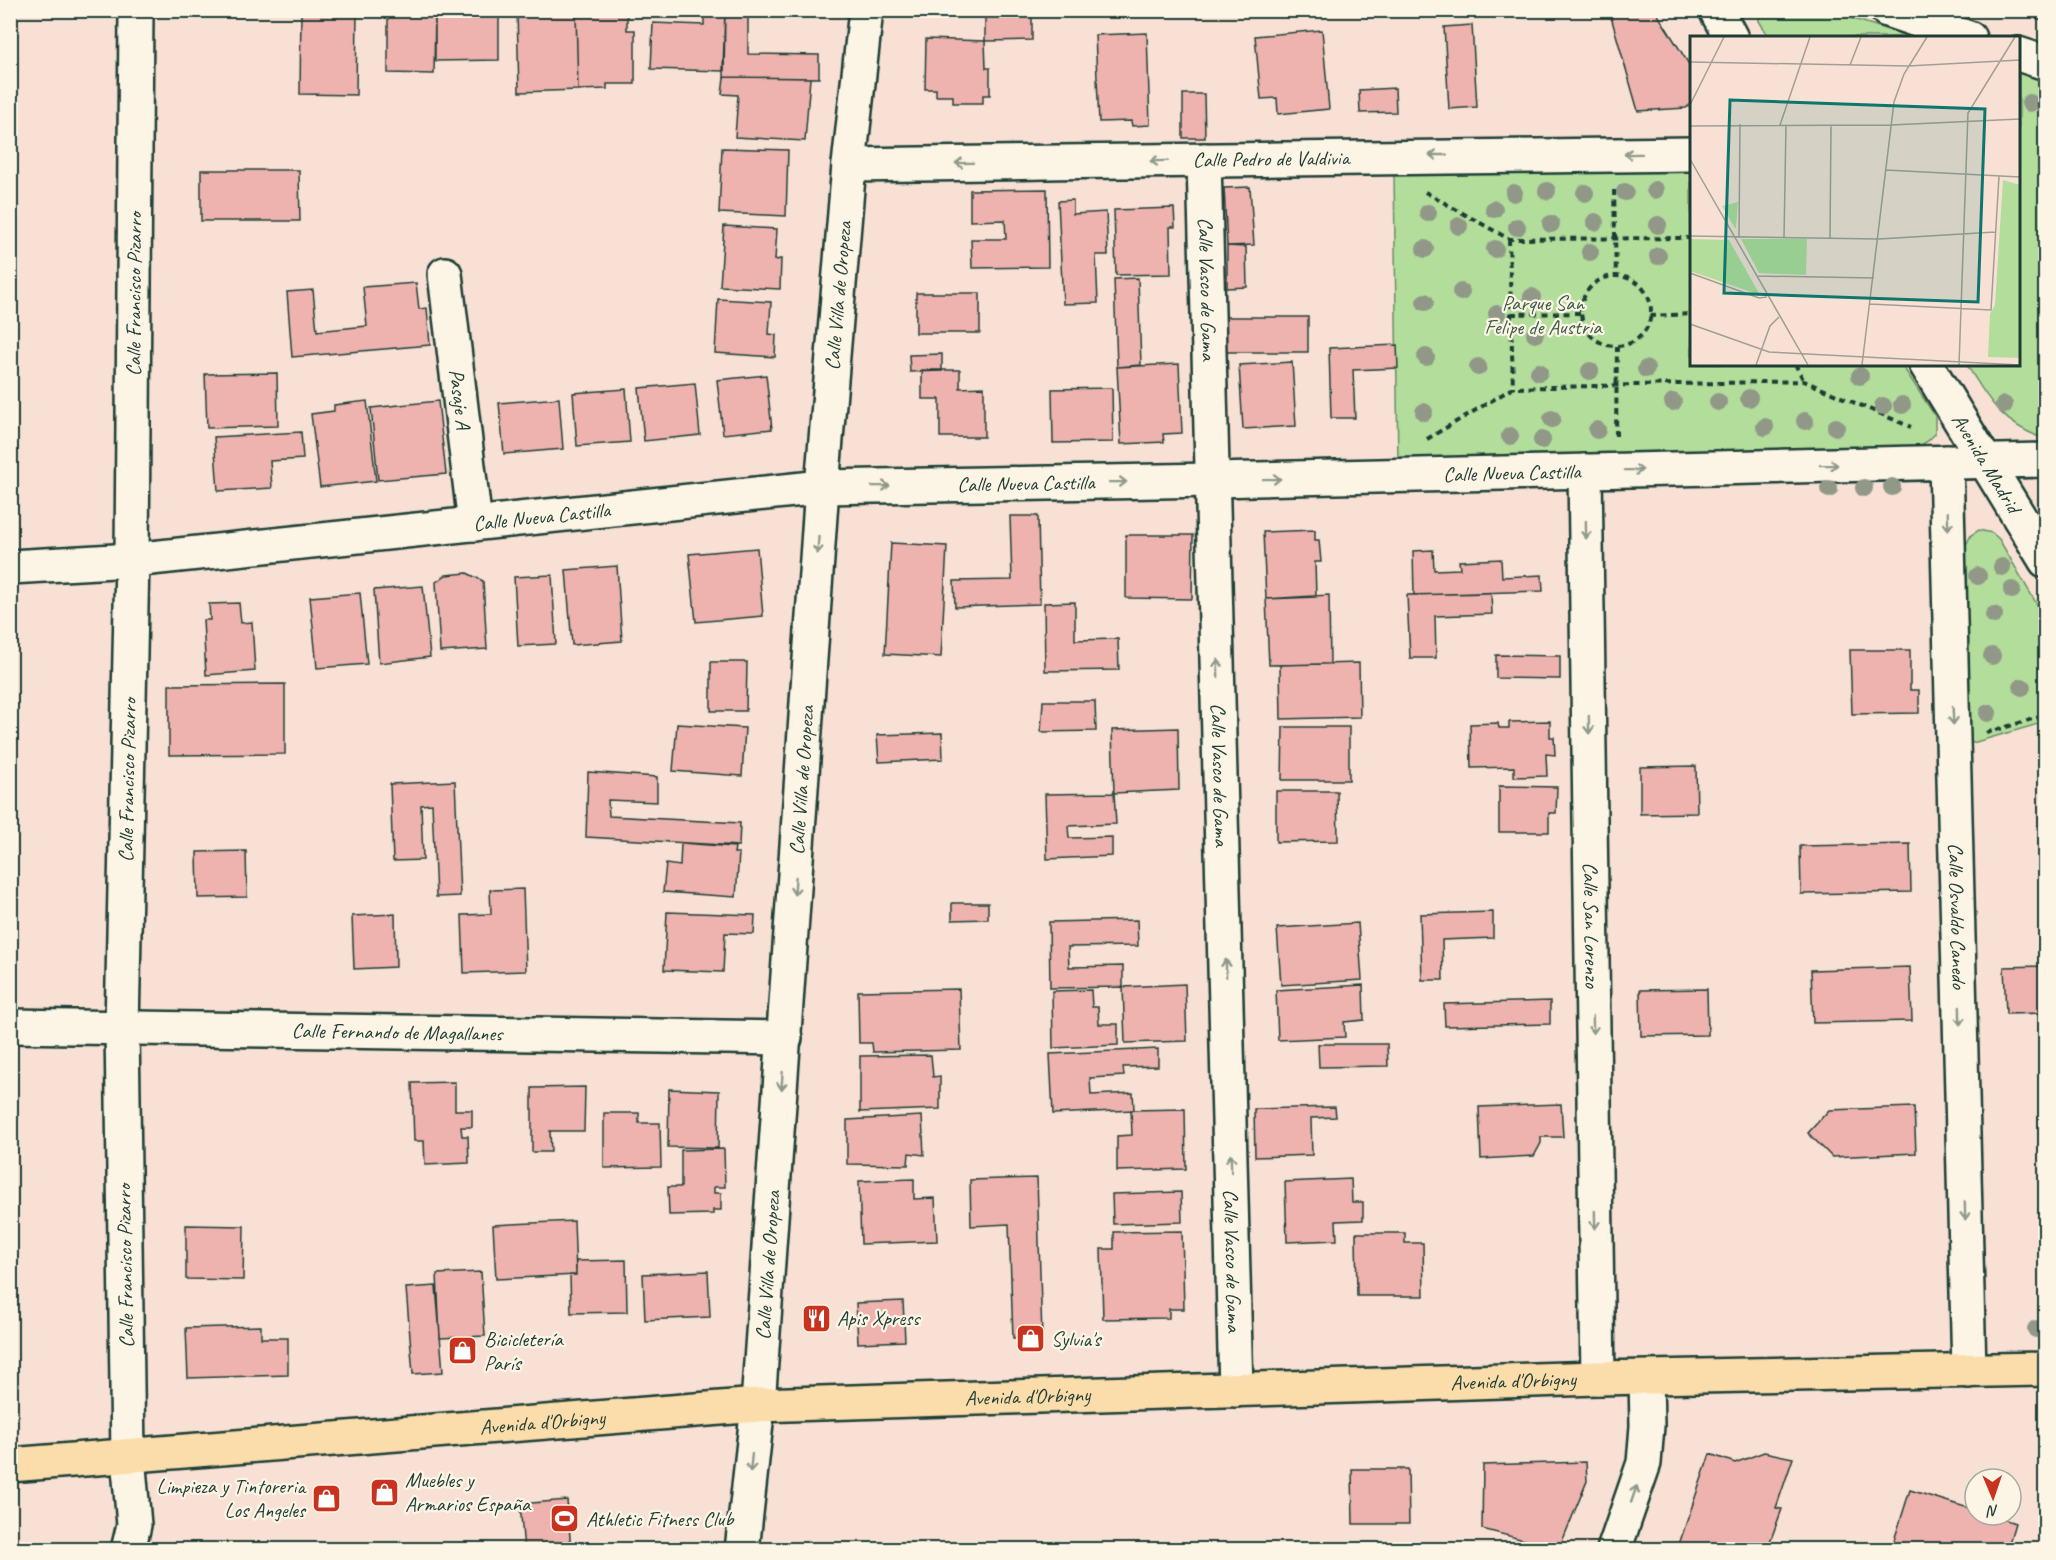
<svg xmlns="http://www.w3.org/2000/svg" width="2056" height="1560" font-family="Caveat,sans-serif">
<rect width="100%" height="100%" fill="#f8e1d4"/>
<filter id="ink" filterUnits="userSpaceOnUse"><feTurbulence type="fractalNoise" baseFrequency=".0167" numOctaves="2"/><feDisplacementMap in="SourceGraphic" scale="12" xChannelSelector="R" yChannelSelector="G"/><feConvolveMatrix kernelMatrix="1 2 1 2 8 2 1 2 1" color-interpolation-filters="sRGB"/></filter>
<g filter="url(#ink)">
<path fill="#b2dd9b" stroke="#688d68" stroke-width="1.5" d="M1758,10L1828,11L1911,37H1769L1759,21Z
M2019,72L2045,81V439C2002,424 1990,402 1967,365L2018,364Z
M1691,171L1692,364L1902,365L1935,416V434L1928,441L1917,447L1398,461L1394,173Z
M1979,530L1992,533L1999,539L2046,620L2045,722L1969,744L1965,547L1971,535Z"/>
<path fill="#eeb3ae" stroke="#1f3d34" stroke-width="1.5" d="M301,10H357L356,95L300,94Z
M388,10H435L434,74L388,73Z
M435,10H499V60L435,61Z
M517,10H576L578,90L519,92Z
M593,10H627V30H635V84H607V89L578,90L576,12Z
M704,10H725L723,71L651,69L653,23L704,25Z
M725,10H748V54L819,55V78L724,77Z
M985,10H1032V40L985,41Z
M1609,10H1655L1692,69V103L1686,108L1638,111Z
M2016,10H2046V21L2015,12Z
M1472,25L1477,107L1449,109L1444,27Z
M1322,30L1329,109L1278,114L1277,98L1261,99L1255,36Z
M1147,33L1150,125L1132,126L1131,121L1099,122L1095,35Z
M926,39L985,41L986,68H990V95H983V103H953V96H936V89H925Z
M724,77L810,78L805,141L735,137L738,95L722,94Z
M1395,88L1396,112L1360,113L1359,90Z
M1183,94H1204L1205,138H1183Z
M722,148L788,150L786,216L719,213Z
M201,170H299L300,221H201Z
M1250,187L1254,245L1227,246L1224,188Z
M1047,189L1048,267L972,268L971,239H1006L1005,220L970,221V190Z
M1073,200V214L1106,212L1108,255H1096L1098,303L1063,304L1058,201Z
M1174,208L1175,227H1170L1171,274L1116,275L1114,210Z
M724,226L777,229L775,260L781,259L780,289L720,286Z
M1227,246L1246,247L1247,287L1227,288Z
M1138,278L1141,365L1117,367L1114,279Z
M416,283L419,309L427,308L430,345L292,357L287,292L313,290L317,331L367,326L363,287Z
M916,293H980V333H916Z
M718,299L771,302L769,334L776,335L775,357L715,353Z
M1225,317H1308V352H1225Z
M1397,345L1398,368L1353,370L1355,418H1331L1329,348Z
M942,354V371L910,372L909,355Z
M1292,362L1296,426L1243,429L1239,365Z
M1179,364L1182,433L1163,434L1164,442L1121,444L1117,367Z
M922,370H960V388L984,387V437H940V399H922Z
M277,373L278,426L207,428L205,374Z
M766,375L772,429L723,434L717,380Z
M695,383L700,435L644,441L639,388Z
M1112,388L1113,442L1053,443L1052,389Z
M626,389L630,442L577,446L573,393Z
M559,398L563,449L504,454L499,403Z
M367,401L376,481L320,487L311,414L334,411V405Z
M438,401L446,474L378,480L371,408Z
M301,432L303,459L270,461L272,488L218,491L214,437Z
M1010,516H1038L1040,604L955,607L954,581L1012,580Z
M1315,530V540H1319L1321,562H1315L1316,597L1266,599L1263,532Z
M1126,535H1193L1192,599L1126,598Z
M891,543L947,546L941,657L885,654Z
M757,548L763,616L696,622L689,554Z
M1433,550L1434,570L1460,569L1459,561L1501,559L1502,577L1542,575L1543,591L1414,595L1413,551Z
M617,566L622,641L572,645L566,570Z
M467,573L483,581L487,649L440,652L436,582L446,575Z
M552,575L556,644L518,646L514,577Z
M423,586L430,657L379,663L374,590Z
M360,593L367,664L317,668L310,597Z
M1491,593L1492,614L1435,616L1436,658H1410L1407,595Z
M1329,595L1330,664L1269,665L1266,599Z
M1075,602V640L1118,639L1119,670L1045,671L1044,603Z
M239,603L241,623L252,622L255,671L206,675L203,620H210L209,604Z
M1850,650H1910V690H1919V713L1852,714Z
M1496,655L1560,656V679L1496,678Z
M711,662H747L746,711H711Z
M1359,663L1360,717L1281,719L1280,665Z
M285,684V754L169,755V685Z
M1043,701H1095L1096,731L1041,732Z
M1550,721V737H1554L1555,755L1546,754L1547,776L1514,777V767L1471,768L1470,724L1498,723L1499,728H1509V722Z
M677,724L745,728L742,776L673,771Z
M1283,727H1349V780H1282Z
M1178,728L1179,790L1114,793L1112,730Z
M942,733L943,759L879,762L877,735Z
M1696,766L1697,813L1640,814V767Z
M588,772L657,777V802L608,800L609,816L740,823L739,846L586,837Z
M455,781L460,896L436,897L432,804L421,805L423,860L393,861L390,784Z
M1499,786L1557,787L1556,813H1549V832H1499Z
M1276,791H1337L1338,841L1276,842Z
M1114,793L1116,824L1068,826L1069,838L1112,837V856L1047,859L1045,794Z
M681,843L735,847L734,853H739L736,897L663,892L666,864L680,866Z
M1910,844L1911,892L1801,894L1800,846Z
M246,851L247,897L198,898L197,852Z
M523,889L526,971L464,973L462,915L491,914L490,890Z
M952,903H988V919L952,920Z
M667,912L755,915L754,934L725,933L723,972L664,970Z
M1493,912V938L1442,940L1443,980H1422L1420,914Z
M395,914L396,967L354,969L352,916Z
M1137,920L1138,946L1068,947L1069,967L1123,966V987L1050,988L1049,922Z
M1358,923L1362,980L1281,985L1277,928Z
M2046,966V1013L2006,1014L2004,967Z
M1910,967L1912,1021L1813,1023L1811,970Z
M1185,984L1187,1041L1125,1043L1123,987Z
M1363,985L1364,1020L1344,1022L1345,1037L1278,1040L1276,990Z
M959,989L961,1050L873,1052L872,1043H859L858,991Z
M1707,989L1708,1035L1641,1036L1640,990Z
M1091,990L1092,1007H1098L1099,1024H1118V1045L1053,1048L1052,991Z
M1550,1001V1024L1445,1026L1444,1004Z
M1318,1044H1387L1388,1066L1319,1067Z
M1158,1049V1066L1123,1067L1124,1076L1090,1078L1091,1095L1133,1093L1134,1110L1053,1114L1050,1054Z
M931,1055L933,1077L940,1076V1109L860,1112V1056Z
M455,1082V1110H472V1127H461L462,1136H468L469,1163L425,1165L424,1141H414L412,1083Z
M585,1087L584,1131H550L551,1152H532V1088Z
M669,1089L719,1091L718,1148L668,1147Z
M1561,1104L1563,1137H1541V1143L1534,1156L1481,1159L1479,1107Z
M1335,1107L1336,1117L1311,1118L1312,1155L1255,1157L1254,1109Z
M1914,1107L1916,1153L1832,1157L1808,1133L1829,1110Z
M1185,1109L1186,1169L1117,1171V1136L1132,1135L1131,1110Z
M604,1113H639V1123H660L661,1167L604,1168Z
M922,1116L924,1155L909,1153L908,1165L847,1164V1120Z
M724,1149L725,1187H714V1193H721V1210H713V1214L669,1215L668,1187H681V1150Z
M1037,1178L1042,1337L1013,1338L1009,1224L971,1226L970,1180Z
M914,1179V1199L935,1198L937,1241L861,1244L859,1181Z
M1351,1179L1352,1202H1363V1220L1336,1221L1337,1240L1287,1242L1285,1182Z
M1181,1192L1182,1222L1113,1224L1112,1194Z
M574,1221L576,1275L496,1279L493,1225Z
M186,1225L244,1226L243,1280L186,1279Z
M1182,1231L1184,1309H1169V1318L1103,1319L1101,1249H1114V1232Z
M1356,1233H1405V1243H1423L1424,1296H1357Z
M626,1260L627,1312L571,1313L570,1275H576V1261Z
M708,1271L710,1317L645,1320L643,1274Z
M481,1272L485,1336L440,1338L437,1274Z
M436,1286L443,1372L413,1374L406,1288Z
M903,1301L905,1341L858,1343L856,1303Z
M261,1326V1338H288V1375L188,1378L186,1328Z
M1764,1452L1793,1458L1776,1508L1782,1509L1767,1550H1677L1710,1454L1735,1463Z
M1586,1462L1587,1481L1559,1549L1482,1529L1483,1465Z
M1352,1469H1408L1409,1524H1353Z
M1910,1490L1975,1510V1515H1991L2015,1523L2007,1550H1891Z
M567,1500L571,1550H524L520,1504Z"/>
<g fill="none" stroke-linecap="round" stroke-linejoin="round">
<defs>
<g id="minor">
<path d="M1716,10L1731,38"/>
<path d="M1887,10L1969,38"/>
<path d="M2018,54L2046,63"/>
<path id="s1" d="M1204,160L1236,1390"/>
<path id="s2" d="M849,165C1130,161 1411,156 1692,154"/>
<path id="s3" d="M445,274L475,524"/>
<path id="s4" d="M1926,364L2046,561"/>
<path id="s5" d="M1946,462L1969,1371"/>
<path id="s6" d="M1585,471L1598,1378"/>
<path id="s7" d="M10,567L132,560L822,487L1213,480L2046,460"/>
<path id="s8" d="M10,1026L785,1038"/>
<path id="s9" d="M128,1550L134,1525L128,1456L122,1028L132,560L136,10"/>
<path id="s10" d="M742,1550L758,1405L822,487L849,165L866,10"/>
<path d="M1614,1550L1644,1463L1647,1426L1646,1378"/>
</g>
<g id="major">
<path id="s11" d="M10,1465L758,1405L1598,1378L2046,1369"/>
</g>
</defs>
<use href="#minor" stroke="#1f3d34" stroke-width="38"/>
<use href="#major" stroke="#1f3d34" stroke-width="38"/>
<path stroke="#1f3d34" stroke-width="4" stroke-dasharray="6 4.5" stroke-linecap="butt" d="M1614,190L1616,276
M1425,192L1509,239L1692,238
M1509,239L1513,388
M1581 311a35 35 0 1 1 70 0a35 35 0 1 1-70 0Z
M1511,314L1581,313
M1650,316L1692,314
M1795,364L1804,381
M1616,436L1617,345
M1427,439L1513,388L1804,381L1911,427
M1986,733L2046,715"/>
<use href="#minor" stroke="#fcf5e5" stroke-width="33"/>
<use href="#major" stroke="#fbddab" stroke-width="33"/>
</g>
<g fill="#919888">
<circle cx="2030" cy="103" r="9"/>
<circle cx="1655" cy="190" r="9"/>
<circle cx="1547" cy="191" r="9"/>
<circle cx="1625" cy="192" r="9"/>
<circle cx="1514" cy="193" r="9"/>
<circle cx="1585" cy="193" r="9"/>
<circle cx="1494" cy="209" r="9"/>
<circle cx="1428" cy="213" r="9"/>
<circle cx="1595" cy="222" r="9"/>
<circle cx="1551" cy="224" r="9"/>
<circle cx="1658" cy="225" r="9"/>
<circle cx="1459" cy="226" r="9"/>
<circle cx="1517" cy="227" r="9"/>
<circle cx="1425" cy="249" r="9"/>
<circle cx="1495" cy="249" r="9"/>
<circle cx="1590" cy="252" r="9"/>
<circle cx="1658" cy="256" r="9"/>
<circle cx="1461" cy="292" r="9"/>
<circle cx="1532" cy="297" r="9"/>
<circle cx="1425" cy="302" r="9"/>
<circle cx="1497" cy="314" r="9"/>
<circle cx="1535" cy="334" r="9"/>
<circle cx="1426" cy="357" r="9"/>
<circle cx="1478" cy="367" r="9"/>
<circle cx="1646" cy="369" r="9"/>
<circle cx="1590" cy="371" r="9"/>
<circle cx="1539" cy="372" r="9"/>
<circle cx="1860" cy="376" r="9"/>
<circle cx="1749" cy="398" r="9"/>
<circle cx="1673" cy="402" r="9"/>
<circle cx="1718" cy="402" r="9"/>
<circle cx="1902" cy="405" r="9"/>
<circle cx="2004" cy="405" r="9"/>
<circle cx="1883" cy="406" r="9"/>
<circle cx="1424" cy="412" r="9"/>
<circle cx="1552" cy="419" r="9"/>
<circle cx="1805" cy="421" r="9"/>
<circle cx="1765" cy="427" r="9"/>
<circle cx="1836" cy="427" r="9"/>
<circle cx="1597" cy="430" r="9"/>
<circle cx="1510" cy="436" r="9"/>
<circle cx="1542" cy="440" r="9"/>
<circle cx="1892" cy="487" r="9"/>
<circle cx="1864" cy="488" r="9"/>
<circle cx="1829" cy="489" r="9"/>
<circle cx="2002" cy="567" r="9"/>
<circle cx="1978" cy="576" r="9"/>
<circle cx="2012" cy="590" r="9"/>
<circle cx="1994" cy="615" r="9"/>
<circle cx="1992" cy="656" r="9"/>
<circle cx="2022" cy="687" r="9"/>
<circle cx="1988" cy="713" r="9"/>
<circle cx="2036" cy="1329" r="9"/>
</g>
<defs><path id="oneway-shaft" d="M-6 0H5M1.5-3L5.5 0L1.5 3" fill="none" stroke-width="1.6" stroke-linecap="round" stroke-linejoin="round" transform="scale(1.5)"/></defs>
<g stroke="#8e998c">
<use href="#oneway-shaft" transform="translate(1633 154) rotate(179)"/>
<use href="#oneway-shaft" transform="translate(1438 155) rotate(180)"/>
<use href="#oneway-shaft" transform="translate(1159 161) rotate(179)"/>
<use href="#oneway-shaft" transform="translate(964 163) rotate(179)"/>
<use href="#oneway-shaft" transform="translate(1829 465) rotate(-1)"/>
<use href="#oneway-shaft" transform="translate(1634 470) rotate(-1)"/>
<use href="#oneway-shaft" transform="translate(1272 479) rotate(-1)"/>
<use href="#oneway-shaft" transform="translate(1118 482) rotate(-1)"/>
<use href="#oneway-shaft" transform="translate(881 486) rotate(-1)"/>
<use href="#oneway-shaft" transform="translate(1948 521) rotate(88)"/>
<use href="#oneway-shaft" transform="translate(1586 530) rotate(89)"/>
<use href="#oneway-shaft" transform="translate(818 545) rotate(94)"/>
<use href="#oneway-shaft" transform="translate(1218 668) rotate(-91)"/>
<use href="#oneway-shaft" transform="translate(1953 716) rotate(88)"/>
<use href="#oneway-shaft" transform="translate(1589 725) rotate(89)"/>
<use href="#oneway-shaft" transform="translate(795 886) rotate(94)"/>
<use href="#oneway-shaft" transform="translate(1226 968) rotate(-91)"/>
<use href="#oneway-shaft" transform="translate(1960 1016) rotate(89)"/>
<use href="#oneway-shaft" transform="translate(1593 1025) rotate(89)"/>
<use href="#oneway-shaft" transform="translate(782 1081) rotate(94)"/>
<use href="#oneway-shaft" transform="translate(1231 1163) rotate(-91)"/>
<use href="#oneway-shaft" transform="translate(1965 1211) rotate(89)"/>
<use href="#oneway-shaft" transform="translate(1595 1220) rotate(89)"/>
<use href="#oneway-shaft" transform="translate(751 1463) rotate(96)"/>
<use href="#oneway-shaft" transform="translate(1634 1494) rotate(-71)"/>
</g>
</g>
<defs>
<symbol id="restaurant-square" viewBox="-11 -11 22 22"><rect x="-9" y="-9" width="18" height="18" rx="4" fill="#c8321e" stroke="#fcf5e5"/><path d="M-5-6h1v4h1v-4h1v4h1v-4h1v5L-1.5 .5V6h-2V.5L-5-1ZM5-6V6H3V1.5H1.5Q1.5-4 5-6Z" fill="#fff"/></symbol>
<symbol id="shop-square" viewBox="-11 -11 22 22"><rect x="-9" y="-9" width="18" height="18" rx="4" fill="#c8321e" stroke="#fcf5e5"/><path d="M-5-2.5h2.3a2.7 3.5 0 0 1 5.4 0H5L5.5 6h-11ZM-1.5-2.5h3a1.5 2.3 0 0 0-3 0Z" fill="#fff"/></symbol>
<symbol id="stadium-square" viewBox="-11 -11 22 22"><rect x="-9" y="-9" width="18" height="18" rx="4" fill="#c8321e" stroke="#fcf5e5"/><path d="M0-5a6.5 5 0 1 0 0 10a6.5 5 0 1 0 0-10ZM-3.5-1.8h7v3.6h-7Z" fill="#fff"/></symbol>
</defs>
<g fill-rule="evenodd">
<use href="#restaurant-square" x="800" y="1302" width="33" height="33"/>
<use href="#shop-square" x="1014" y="1322" width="33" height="33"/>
<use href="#shop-square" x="446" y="1334" width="33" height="33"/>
<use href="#shop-square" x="368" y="1476" width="33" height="33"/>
<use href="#shop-square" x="310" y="1482" width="33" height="33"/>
<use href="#stadium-square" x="548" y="1502" width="33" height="33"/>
</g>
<g text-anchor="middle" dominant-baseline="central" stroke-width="4.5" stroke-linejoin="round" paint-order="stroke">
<g font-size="21" fill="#1f3d34" stroke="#fcf5e5">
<text stroke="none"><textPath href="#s2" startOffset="422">Calle Pedro de Valdivia</textPath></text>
<text stroke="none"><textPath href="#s1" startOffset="129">Calle Vasco de Gama</textPath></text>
<text stroke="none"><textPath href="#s9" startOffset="1257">Calle Francisco Pizarro</textPath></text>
<text stroke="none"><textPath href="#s10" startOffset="1258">Calle Villa de Oropeza</textPath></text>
<text stroke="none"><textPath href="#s3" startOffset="126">Pasaje A</textPath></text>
<text stroke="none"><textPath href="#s4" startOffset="116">Avenida Madrid</textPath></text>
<text stroke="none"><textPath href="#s7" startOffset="1506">Calle Nueva Castilla</textPath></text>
<text stroke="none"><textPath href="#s7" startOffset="1020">Calle Nueva Castilla</textPath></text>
<text stroke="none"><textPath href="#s7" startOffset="534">Calle Nueva Castilla</textPath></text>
<text stroke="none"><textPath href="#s1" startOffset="615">Calle Vasco de Gama</textPath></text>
<text stroke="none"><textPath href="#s10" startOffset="772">Calle Villa de Oropeza</textPath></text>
<text stroke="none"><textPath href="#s9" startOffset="771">Calle Francisco Pizarro</textPath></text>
<text stroke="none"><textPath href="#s5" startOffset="454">Calle Osvaldo Canedo</textPath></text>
<text stroke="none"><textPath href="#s6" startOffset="454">Calle San Lorenzo</textPath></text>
<text stroke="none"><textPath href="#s8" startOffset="387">Calle Fernando de Magallanes</textPath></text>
<text stroke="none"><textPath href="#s1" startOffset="1101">Calle Vasco de Gama</textPath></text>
<text stroke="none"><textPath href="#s10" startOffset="286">Calle Villa de Oropeza</textPath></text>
<text transform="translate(125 1266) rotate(-91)">Calle Francisco Pizarro</text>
<text stroke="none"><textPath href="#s11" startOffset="1506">Avenida d'Orbigny</textPath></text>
<text stroke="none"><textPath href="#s11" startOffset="1020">Avenida d'Orbigny</textPath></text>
<text stroke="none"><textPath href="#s11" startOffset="534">Avenida d'Orbigny</textPath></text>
</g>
<g font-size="21" fill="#3c5d49" stroke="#fcf5e5">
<text x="1543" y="303">Parque San<tspan x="1543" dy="24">Felipe de Austria</tspan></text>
</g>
<g font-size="21" fill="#1f3d34" stroke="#fcf5e5" text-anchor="start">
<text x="837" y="1318">Apis Xpress</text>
<text x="484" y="1339">Bicicletería<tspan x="484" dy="24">París</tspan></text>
<text x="1051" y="1339">Sylvia's</text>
<text x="405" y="1480">Muebles y<tspan x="405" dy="24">Armarios España</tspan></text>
<text x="305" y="1486" text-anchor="end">Limpieza y Tintoreria<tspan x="305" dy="24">Los Angeles</tspan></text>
<text x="586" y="1519">Athletic Fitness Club</text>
</g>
</g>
<g transform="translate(1690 36)">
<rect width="330" height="330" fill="#f8e1d4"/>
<path d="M313,144L330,149V322L298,321L300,278L305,269ZM48,166L46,192H45L32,170ZM0,203L39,204L70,259L0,235ZM51,203H117L116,239L69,237Z" fill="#b2dd9b"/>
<path fill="none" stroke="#a19f94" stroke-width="1.5" d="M0,26L218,30L330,24M160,29L171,1M0,69L34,1M90,89L120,1M0,90L201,89L330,83M0,123L118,329M196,134L330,141M0,200L189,203L305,196M49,201L50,88M94,201L96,89M140,202L141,89M0,237L69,262L77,261M66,240L184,242M180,268L301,274L309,140M0,288L79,316L330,329M66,329L80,290L89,281M172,329L204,66L214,38L237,1M269,329L278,77L325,1"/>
<path fill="#0f766e" fill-opacity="0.15" stroke="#0f766e" stroke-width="3" d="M40,64L295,73L288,266L34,257Z"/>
<rect width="330" height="330" fill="none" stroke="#1f3d34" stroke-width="3"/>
</g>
<rect width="2056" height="1560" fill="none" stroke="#fcf5e5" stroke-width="36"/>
<rect x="18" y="18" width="2020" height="1524" fill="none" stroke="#1f3d34" stroke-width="2" filter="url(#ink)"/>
<g transform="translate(1993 1497) rotate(178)"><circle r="28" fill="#fcf5e5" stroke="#a4ab9e" stroke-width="1.5"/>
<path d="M0-4.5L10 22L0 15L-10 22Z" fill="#c8321e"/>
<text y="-9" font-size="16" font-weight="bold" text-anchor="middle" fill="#1f3d34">N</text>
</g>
</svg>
